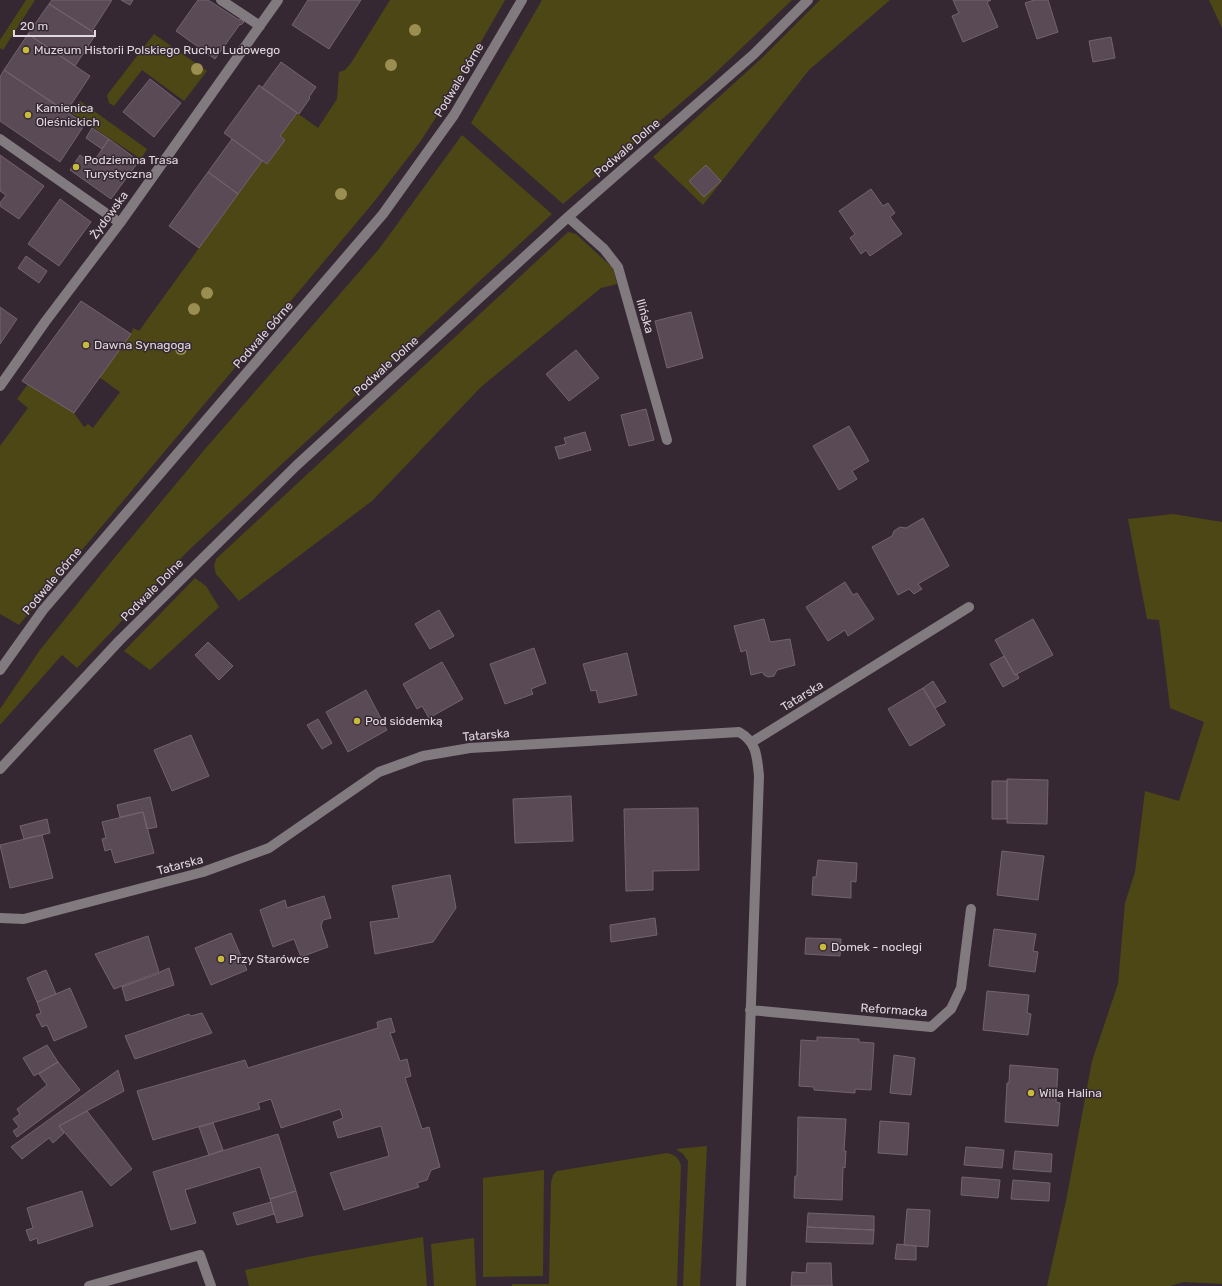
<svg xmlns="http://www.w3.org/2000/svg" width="1222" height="1286" font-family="Rubik,sans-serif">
<rect width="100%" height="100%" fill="#362832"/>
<path fill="#4c4715" d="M26,0H35L3,50L0,48V40Z
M390,0H505L450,96L420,142L373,203L19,625L0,614V446L28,408L17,399L28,384L74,413L84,427L88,424L93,428L120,392L99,377L131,334L133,328L139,331L262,161L267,164L285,140L280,136L297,113L318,128L337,99L339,72L345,70L351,63Z
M542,0H792L710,78L563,204L471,123Z
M820,0H890L809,70L703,205L653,157L763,57Z
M1209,0H1222V28Z
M154,34L207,71L184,101L142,70L114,106L109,103L107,95Z
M80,101L147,149L141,159L71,113Z
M462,135L552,214L189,550L77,668L62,655L0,725V709L40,650L106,568L205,449L379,249Z
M568,232L576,234L613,268L617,284L601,288L481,387L372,501L239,601L216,574L214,566L216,559Z
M1173,514L1222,522V1284L1184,1282L1170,1286H1047L1066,1201L1092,1061L1118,984L1125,903L1135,872L1145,791L1179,801L1204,722L1170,708L1159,620L1147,619L1128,519Z
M195,578L206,586L219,607L150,670L124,651Z
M707,1146L700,1286H683L688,1161L683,1154L676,1149Z
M667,1153C675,1155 678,1157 681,1165L677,1286H512V1284H549L551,1183L553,1175L557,1171Z
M544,1170L543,1276L483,1277V1178Z
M423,1237L427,1286H249L245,1270L313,1256Z
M474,1238L476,1286H434L431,1244Z"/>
<path fill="#594a55" stroke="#74636e" d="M52,0H112L92,31L49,4Z
M121,0H133L130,5Z
M198,0H208L239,20L241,19L244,22L241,25L240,24L215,59L176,31Z
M308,0H361L329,49L292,25Z
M953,0H991L987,2L998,27L963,42L952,16L959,13Z
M1034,0H1048L1058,32L1037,39L1025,3Z
M49,4L96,34L75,66L28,34Z
M28,34L90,76L66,112L4,70Z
M1111,37L1115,58L1093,62L1089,41Z
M281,62L316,87L309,97L310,98L299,114L262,88Z
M4,70L85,124L60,162L0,121V77Z
M150,79L181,103L154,137L123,112Z
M259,85L297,113L280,136L285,140L267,164L224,133Z
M92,128L109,139L102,149L86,138Z
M109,139L139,161L111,199L70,170L80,155L92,164Z
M232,139L262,161L238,194L208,172Z
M0,155L44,186L19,219L0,206V203L6,195L0,191Z
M706,165L721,181L704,197L689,181Z
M208,172L238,194L199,248L169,226Z
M871,189L883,206L888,203L895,213L890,217L902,234L870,256L866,250L861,254L850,238L855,234L839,211Z
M60,199L91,222L59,266L28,244Z
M26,256L47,271L39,283L18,268Z
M81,301L131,334L74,413L22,381Z
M0,307L17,319L0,344Z
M691,312L703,358L667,368L655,321Z
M576,350L599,378L569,401L546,374Z
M646,409L654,440L629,446L621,415Z
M849,426L869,461L852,471L857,479L839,490L813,446Z
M585,432L591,450L559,459L555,447L566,444L564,438Z
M923,518L949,566L918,584L922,589L914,594L909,589L898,595L872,547L892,536L894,531L900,527L906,528Z
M845,582L853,595L857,593L874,619L848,636L845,630L828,641L806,607Z
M439,610L454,636L430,649L415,624Z
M764,619L770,642L790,639L795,665L777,670L774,676L768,677L764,675L763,672L751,675L746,650L741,652L734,626Z
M1033,619L1053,655L1015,675L995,640Z
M208,642L233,666L219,680L195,655Z
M534,648L546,683L531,689L533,694L505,704L490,664Z
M627,653L637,695L599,703L596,690L591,691L583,664Z
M1004,656L1015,675L1017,674L1019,678L1003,687L990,664Z
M442,662L463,699L429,718L422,706L417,709L403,684Z
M933,681L946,702L935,708L923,688Z
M923,688L945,725L910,746L888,709Z
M366,690L387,730L348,752L326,712Z
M318,719L332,743L322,749L307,725Z
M191,735L209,776L172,791L154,750Z
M1007,779L1048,780L1047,824L1007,823Z
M992,781H1007V819H992Z
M571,796L573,841L515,843L513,799Z
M150,797L157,827L147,829L143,812L120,817L117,805Z
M698,808L699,870L653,871V890L626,891L624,809Z
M143,812L154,853L115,863L111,849L105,851L102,839L106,838L102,822Z
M47,819L50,833L24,839L20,826Z
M42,835L53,878L10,888L0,845Z
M1002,851L1044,856L1038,900L997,895Z
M818,860L857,863L856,882L851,881V898L812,895L813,877H816Z
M450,875L456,908L433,942L375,954L370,922L399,918L392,886Z
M324,896L331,918L323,920L321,926L328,947L301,957L294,939L273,947L260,910L285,900L287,908Z
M655,918L657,935L611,942L610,925Z
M994,929L1036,934L1033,951L1038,952L1035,972L989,966Z
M231,933L247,970L211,985L195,948Z
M148,936L159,972L114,989L95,954Z
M806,938L841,939L840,956L805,954Z
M169,968L174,985L126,1001L122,987L160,973V972Z
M46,970L56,994L37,1002L27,978Z
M70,988L87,1027L54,1041L47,1025L42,1027L36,1015L41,1013L37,1002Z
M987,991L1029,995L1027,1013L1031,1014L1028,1035L983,1030Z
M202,1013L212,1033L135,1059L125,1036L189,1014L191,1016Z
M391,1018L395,1032L390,1033L400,1061L407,1059L411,1076L405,1078L422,1129L429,1127L440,1167L431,1170L427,1180L417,1183L419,1187L344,1210L330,1173L389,1156L381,1126L338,1138L333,1122L343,1118L340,1109L281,1128L271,1099L258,1103L260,1109L153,1140L137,1091L245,1060L248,1068L378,1028L377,1022Z
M817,1037L859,1039V1042L874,1043L871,1090L855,1089V1093L814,1090V1087L799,1086L801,1040L817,1041Z
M47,1045L58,1062L34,1076L23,1058Z
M894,1055L915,1058L911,1095L890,1093Z
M58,1062L80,1090L17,1137L13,1131L19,1127L13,1119L20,1114L17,1109L47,1085L39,1074Z
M1010,1065L1058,1069L1056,1102L1060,1103L1058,1126L1005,1122L1007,1083H1009Z
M118,1070L124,1091L59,1126L64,1133L53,1143L49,1138L22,1159L11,1147Z
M87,1111L132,1169L111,1186L59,1126Z
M798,1117L846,1119L844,1151H846L845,1168L843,1167L842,1200L794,1198L795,1176H797Z
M880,1121L909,1123L907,1155L878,1153Z
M213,1123L223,1150L209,1155L199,1127Z
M278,1134L296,1191L270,1199L260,1167L185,1190L196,1223L171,1230L153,1172Z
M966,1147L1004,1150L1002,1168L964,1165Z
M1015,1151L1052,1154L1051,1172L1013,1169Z
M962,1177L1000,1180L998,1198L961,1195Z
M1013,1180L1050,1183L1049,1201L1011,1199Z
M82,1191L93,1226L38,1244L37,1238L30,1241L26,1230L33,1228L27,1208Z
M296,1191L303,1216L277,1223L270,1199Z
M271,1202L274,1214L237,1225L233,1213Z
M907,1209L930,1210L928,1247L904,1245Z
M808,1213L874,1216V1230L807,1227Z
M807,1227L874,1230L873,1244L806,1242Z
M897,1244L916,1246V1260L895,1259Z
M807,1263H831L832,1286H833H791L792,1272L806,1273Z"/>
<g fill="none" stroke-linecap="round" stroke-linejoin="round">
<path stroke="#817a7f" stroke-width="10" d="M221,0L260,26
M0,139L120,223
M568,217L604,249L618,267L667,440
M0,386L45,322L120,223L278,0
M0,670L43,610L383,214L454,115L522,0
M752,742L969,607
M0,769L119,641L297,465L568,217L754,54L808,0
M0,918L24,919L203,872L269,848L379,772L423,756L470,748L739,732C757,742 757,757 759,776L741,1286
M750,1010L931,1027L951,1009L961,988L971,909
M89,1286L200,1255L211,1286"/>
</g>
<g fill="#9a8e51">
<circle cx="415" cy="30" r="6"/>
<circle cx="391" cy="65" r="6"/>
<circle cx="197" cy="69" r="6"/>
<circle cx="341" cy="194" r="6"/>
<circle cx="207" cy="293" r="6"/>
<circle cx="194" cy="309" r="6"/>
<circle cx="181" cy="349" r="6"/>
</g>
<g fill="#c7bb3b" stroke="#362832" stroke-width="1.5">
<circle cx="26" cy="50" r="4"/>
<circle cx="28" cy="115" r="4"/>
<circle cx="76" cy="167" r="4"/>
<circle cx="86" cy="345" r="4"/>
<circle cx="357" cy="721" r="4"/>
<circle cx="823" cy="947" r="4"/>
<circle cx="221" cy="959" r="4"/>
<circle cx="1031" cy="1093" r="4"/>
</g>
<g text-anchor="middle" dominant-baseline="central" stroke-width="3" stroke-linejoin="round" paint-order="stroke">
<g font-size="12" fill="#e1d8de" stroke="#362832" text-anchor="start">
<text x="34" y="50">Muzeum Historii Polskiego Ruchu Ludowego</text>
<text x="36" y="108">Kamienica<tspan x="36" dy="14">Oleśnickich</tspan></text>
<text x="84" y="160">Podziemna Trasa<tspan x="84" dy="14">Turystyczna</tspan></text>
<text x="94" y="345">Dawna Synagoga</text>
<text x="365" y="721">Pod siódemką</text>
<text x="831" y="947">Domek - noclegi</text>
<text x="229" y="959">Przy Starówce</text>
<text x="1039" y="1093">Willa Halina</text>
</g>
<g font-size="12" fill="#e1d8de" stroke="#362832">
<text transform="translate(459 80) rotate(-59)">Podwale Górne</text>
<text transform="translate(627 148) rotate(-41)">Podwale Dolne</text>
<text transform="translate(109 215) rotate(-54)">Żydowska</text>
<text transform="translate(645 316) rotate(74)">Ilińska</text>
<text transform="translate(263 335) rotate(-49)">Podwale Górne</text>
<text transform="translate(386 366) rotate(-42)">Podwale Dolne</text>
<text transform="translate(52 581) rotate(-50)">Podwale Górne</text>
<text transform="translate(152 590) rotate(-45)">Podwale Dolne</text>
<text transform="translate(802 696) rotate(-32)">Tatarska</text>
<text transform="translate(486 735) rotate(-5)">Tatarska</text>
<text transform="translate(180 865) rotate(-15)">Tatarska</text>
<text transform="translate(894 1010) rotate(4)">Reformacka</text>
</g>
</g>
<path d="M14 30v6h81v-6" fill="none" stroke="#e1d8de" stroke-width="2"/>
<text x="20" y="30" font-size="12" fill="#e1d8de" stroke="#362832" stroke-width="3" paint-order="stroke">20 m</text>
</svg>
